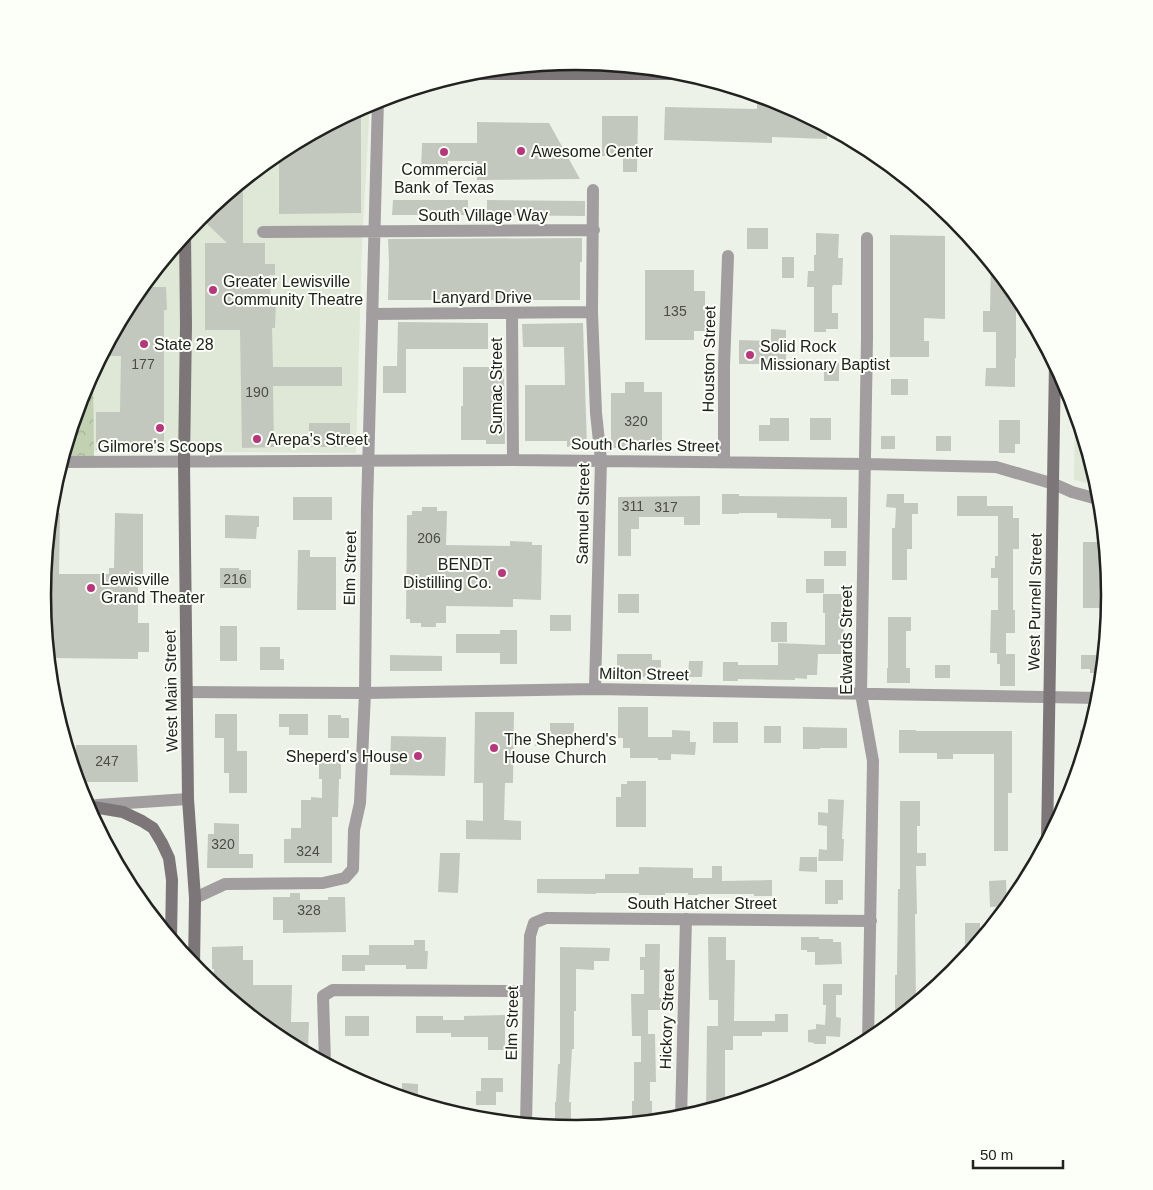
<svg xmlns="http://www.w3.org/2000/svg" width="1153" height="1190" font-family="Helvetica,sans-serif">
<defs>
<pattern id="park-crowns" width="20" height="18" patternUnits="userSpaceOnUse" patternTransform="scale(1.25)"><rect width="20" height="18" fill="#c1d1b2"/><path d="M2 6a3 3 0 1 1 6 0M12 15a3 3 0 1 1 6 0" fill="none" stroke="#a6b399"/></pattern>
</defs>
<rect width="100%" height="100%" fill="#edf2e8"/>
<path fill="#dfe7d7" d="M370,103L362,242L356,453L65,451L83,390L133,298L199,217L280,151Z
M1075,407L1099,486L1074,480Z"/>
<path fill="url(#park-crowns)" d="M93,372L94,462H62L83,390Z"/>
<path fill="#c3c8bf" d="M757,99L775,100L781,102L827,127V139L772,137V143L664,140L665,107L757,109Z
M361,108V213L279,214V152Z
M602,116H638L637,172H623V156H602Z
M477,122L549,123L580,179L477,180V161H448V172L421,171L422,143H477Z
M243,181V243H265V264H275V275H269L271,298L276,301L275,328H272L273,367H342V386H273L274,447L242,448L240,330H205V243H227L204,221V213Z
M393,200H468V215H392Z
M487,200L585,201V216L487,215Z
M747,228H768V249H747Z
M816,233L839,234L838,258H843L842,285H833L832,287V313H838V329H826V332H814V287H807L808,271H814V255H816Z
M890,235L945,236V319L924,318V341H929V357H890Z
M582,238V262H580V300H388L389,262L388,239Z
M782,257H794V278H782Z
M991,263L1017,295V302L1016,301V358H1015V387L985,386L986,368H996V332H983V311H990Z
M645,270H694V291H705V331H694V340H645Z
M141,287H166L167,310H164V451L96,450V412H120L121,356H102L133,298Z
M398,322L488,323V349H406V393H383V366H397Z
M583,323L587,446L567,447V441H525V385H565L564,347H523L522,324Z
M771,329L786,330V368L765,367V364H739V340L771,341Z
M824,363H839V381H824Z
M463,367H504L505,444H486V440H461V406H463Z
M891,379H908V395H891Z
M625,382H644V392H662V448H611V393H625Z
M770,418H789V441H759V425H770Z
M810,418H831V440H810Z
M999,420H1020V444H1015V453H999Z
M309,423H350V447H309Z
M881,436H895V449H881Z
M936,436H951V451H936Z
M722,494H739V496L847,497V528H831V519L777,518V513H739V514H722Z
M887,494H904V503H918V514H912V549H907V580H892V528H895L896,508L886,507Z
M700,496V525H684V517H639V529H631V556H618V497Z
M957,496H987V506H1013V518H1019V549H1013V610H1015V633H1006V654H1015V686H1000V664H997V653H990L991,610H998V578H991V568H995V556H998V516H957Z
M293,497H332V520H293Z
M422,507H437V511H447L446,545L510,546V541L532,542V545H542L541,600L513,599V607L446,606V623H436V627H421V623H410V619H406L407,515H412V511H422Z
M51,513H60L59,574H109V568H114L115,513L143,514V582H138V623H149V652H138V659L49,658L42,595Z
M225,515L259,516V527H257L256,539L225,538Z
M1083,542H1102V581H1109L1110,595L1109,608H1083Z
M298,550H310V557H336V610H297Z
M824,551H846V566H824Z
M220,568H239V570H251V588H220Z
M806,579H824V593H806Z
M618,594H639V613H618Z
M823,594H843L844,654H818L817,675H807V679L795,678V680L738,679V681H723V662H738V665H778V643L825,645V613H823Z
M550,615H571V631H550Z
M888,617H911V631H906V668H910V683H887V668H888Z
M771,622H787V642H771Z
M220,626H237V661H220Z
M500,630H517V664H500V653H456V634H500Z
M260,647H280V659H284V670H260Z
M617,654H652V660H661V677H617Z
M390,655L442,656V671H390Z
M1081,655H1105L1103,673H1090V669H1081Z
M689,661H703L702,677H688Z
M935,665H950V678H935Z
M618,707H648V737H672V730L690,731V742H696L695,755L671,754V760H658V758H630V748H623V738H618Z
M475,712H514L513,783H505L504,820L521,821V840L466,839V820L483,821V783H474Z
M215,714H237V751H247V793H229V773H224V738H215Z
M279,714H308V735H289V727H279Z
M328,715H341V718H349V738H328Z
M713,722H738V743H713Z
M550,723H574V739H566V747L535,746L536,733H550Z
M764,726H781V743H764Z
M803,727L847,728V748H820V749H803Z
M899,730H916V731H1012V793H1008V851H994V754H953V759H937V753H899Z
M1080,730H1091L1083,757H1080Z
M391,736L446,737L445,776L390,775Z
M76,745H137L138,782H78L76,776Z
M319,762H341V779H339L338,817H332V863H284V839H291V828H301V800H311V797L322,798V779H319Z
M627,781H646V827H616V797H621V784H627Z
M828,799L844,800L842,839H844L843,861H818L819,849L827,850V826L818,825V812L828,813Z
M900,801H920V826H917V853H926V866H916L917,914H915L916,1004L895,1021V975H897L898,889H900Z
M214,823L239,824V854H253V868H207L208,834H214Z
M440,853H460L458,893L438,892Z
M800,857H817V872L799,871Z
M712,866H722V881L772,880V896H754V894H698V895H688V893H665V895H639V893H596V894L537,893V879H605V874H639V867L693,868V878H712Z
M825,880H843V900H838V904H825Z
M1006,880L1007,906L990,907L989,881Z
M290,893H300V900H328V897H345L346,932L283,933V920H273V897H290Z
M965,923H980V941L977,945H965Z
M708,937H726V960H735L734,1021H775V1014H788V1032H762V1036H733V1050H725V1105L706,1111L707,1026H718V1000H709Z
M801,937H819V939H833V942H841L842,964L815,965V952H807V950H801Z
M414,940H425V951H428L427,969H406V965H365V971H342V955H369V945H414Z
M645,944H660L659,998H664V1010H648V1034H655L656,1082H650V1101H652V1122L632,1124V1101H634V1062H641V1036H632L631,994H644V970H640V957H645Z
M243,946V960H253V985H292L291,1022H309L308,1048H297L280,1039L214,985V969H212V947Z
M560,947L610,948L609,961H594V970L576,969V1011H574V1049H572L569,1102H571V1129L555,1127V1102H556L558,1064H560Z
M823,984H842V995H836V1017L841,1018L840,1037L826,1036V1044H814V1043L808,1042V1030L816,1029V1024L825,1025L826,1005H823Z
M505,1015V1050H488V1037H451V1033H416V1016H443V1020H464V1016Z
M345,1016H369V1036H345Z
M481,1078H503V1092H496V1105H476V1091H481Z
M402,1083L418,1084V1102L402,1097Z"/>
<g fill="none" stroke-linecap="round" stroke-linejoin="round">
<path stroke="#a29e9f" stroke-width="12" d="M593,190L592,312L596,413L601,460L595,689
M263,232L594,230
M867,238V338L861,694L873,761L868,1042
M512,313L513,460
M372,314L592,312
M62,462L513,460L865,464L996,467L1054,484L1072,492L1101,500
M724,462V366L728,256
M187,692L365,693L595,689L1100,698
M97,805L188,799
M195,898L225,884L323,883L345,878L353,869L354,830L360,803L365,693L367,508L378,100
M325,1063L323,996L333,990L529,991
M681,1119L686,919
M526,1124L530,936L534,923L546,918C654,919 762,919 871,921"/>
<path stroke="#7d7679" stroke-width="12" d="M463,74H690
M185,234L186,325L184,462L188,799L195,898L194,967
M87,806L123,812L142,821L153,828L162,843L169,858L172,880L171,939
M1047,841L1055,363"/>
</g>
<g fill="#ba367c" stroke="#fbfff7" stroke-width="2">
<circle cx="521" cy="151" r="5"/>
<circle cx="444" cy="152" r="5"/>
<circle cx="213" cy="290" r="5"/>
<circle cx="144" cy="344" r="5"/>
<circle cx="750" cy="355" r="5"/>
<circle cx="160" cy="428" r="5"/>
<circle cx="257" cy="439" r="5"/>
<circle cx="502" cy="573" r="5"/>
<circle cx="91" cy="588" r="5"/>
<circle cx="494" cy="748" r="5"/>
<circle cx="418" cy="756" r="5"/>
</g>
<g text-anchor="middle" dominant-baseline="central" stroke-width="4" stroke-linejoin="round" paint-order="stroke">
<g font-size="14" fill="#494c47">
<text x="675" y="311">135</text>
<text x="143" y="364">177</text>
<text x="257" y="392">190</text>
<text x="636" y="421">320</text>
<text x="633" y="506">311</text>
<text x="666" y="507">317</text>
<text x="429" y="538">206</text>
<text x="235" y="579">216</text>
<text x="107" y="761">247</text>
<text x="223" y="844">320</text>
<text x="308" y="851">324</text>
<text x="309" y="910">328</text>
</g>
<g font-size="16" fill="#20221f" stroke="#fbfff7" text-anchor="start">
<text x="531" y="151">Awesome Center</text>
<text x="444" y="169" text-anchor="middle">Commercial<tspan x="444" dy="18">Bank of Texas</tspan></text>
<text x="223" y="281">Greater Lewisville<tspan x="223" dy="18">Community Theatre</tspan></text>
<text x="154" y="344">State 28</text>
<text x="760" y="346">Solid Rock<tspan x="760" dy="18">Missionary Baptist</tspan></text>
<text x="267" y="439">Arepa's Street</text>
<text x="160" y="446" text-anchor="middle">Gilmore's Scoops</text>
<text x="492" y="564" text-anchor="end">BENDT<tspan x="492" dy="18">Distilling Co.</tspan></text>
<text x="101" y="579">Lewisville<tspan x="101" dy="18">Grand Theater</tspan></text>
<text x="504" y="739">The Shepherd's<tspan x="504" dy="18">House Church</tspan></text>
<text x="408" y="756" text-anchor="end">Sheperd's House</text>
</g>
<g font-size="16" fill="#20221f" stroke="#fbfff7">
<text x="483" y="215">South Village Way</text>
<text x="482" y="297">Lanyard Drive</text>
<text transform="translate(709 359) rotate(-89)">Houston Street</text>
<text transform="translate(496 386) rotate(-90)">Sumac Street</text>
<text transform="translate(645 445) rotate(1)">South Charles Street</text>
<text transform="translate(583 514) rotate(-89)">Samuel Street</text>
<text transform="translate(350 568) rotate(-89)">Elm Street</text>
<text transform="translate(1035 602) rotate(-89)">West Purnell Street</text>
<text transform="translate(846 640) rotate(-90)">Edwards Street</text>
<text transform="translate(644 674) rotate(1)">Milton Street</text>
<text transform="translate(171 691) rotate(-91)">West Main Street</text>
<text x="702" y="903">South Hatcher Street</text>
<text transform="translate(667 1019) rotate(-88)">Hickory Street</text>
<text transform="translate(512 1023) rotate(-89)">Elm Street</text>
</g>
</g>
<path d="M0 0H1153V1190H0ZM51 595a525 525 0 1 1 1050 0a525 525 0 1 1-1050 0Z" fill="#fbfff7" fill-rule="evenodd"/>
<path fill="none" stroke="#20221f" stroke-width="2.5" d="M51 595a525 525 0 1 1 1050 0a525 525 0 1 1-1050 0Z"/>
<path d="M973 1160v8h90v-8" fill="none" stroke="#20221f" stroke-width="2.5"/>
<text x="980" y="1160" font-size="15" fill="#20221f" stroke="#fbfff7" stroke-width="4" paint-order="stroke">50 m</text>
</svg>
